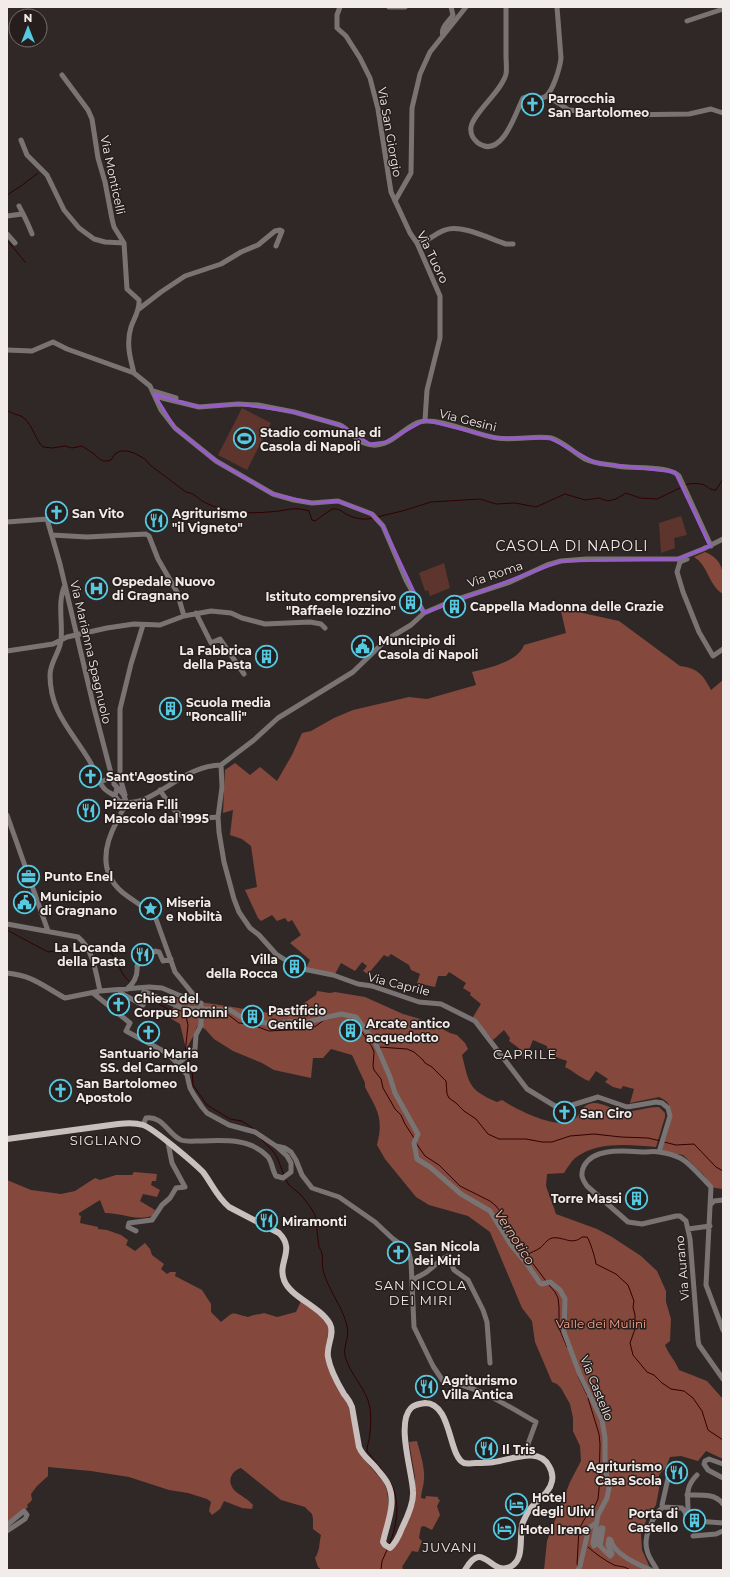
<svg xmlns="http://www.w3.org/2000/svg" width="730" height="1577" font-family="Montserrat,sans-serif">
<rect width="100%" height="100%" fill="#302826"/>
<path fill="#5e352c" d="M242,408L271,423L247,470L218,455Z
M681,516L687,535L674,538L675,548L661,553L659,523Z
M444,563L450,588L430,596L428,590L425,591L419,573Z"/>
<path fill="#84493c" d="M705,552C726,561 723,575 723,594C709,586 708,565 694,557Z
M561,611L578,612L619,621L680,666C698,668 703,675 711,690L723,680V1189L715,1188L712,1186L703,1174L683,1155L670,1153L662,1150C665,1139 675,1115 669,1105C667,1101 663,1099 659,1097L630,1103L634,1089L623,1086L621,1089L613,1087L605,1082L608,1079L596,1071L589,1081C580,1078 574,1071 565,1067L567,1061L553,1056L548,1051L547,1046L533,1040L525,1059L522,1056C521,1048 515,1045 509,1041L510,1038L504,1030L493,1040L473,1017L481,1004L470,995L471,993L463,988L466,983L449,972L446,976H438L435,987L417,983L420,974L411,970L409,965L391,954L388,957L384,955L368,974L363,971L367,966L362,962L355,971L341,963L335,974L306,968L310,960L290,943L301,935L292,920L288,922L285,918L277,921L272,915L261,921L258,918L245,890L257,887L251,846L242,839L230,835L233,810L223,813L225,770L235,763L250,775L260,767L277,781L292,755L302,733L311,731L334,718L353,710L409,697L427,699L476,685L472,672C488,668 518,662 524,645L566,633Z
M317,991L330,993L335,992L365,997L403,1014L427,1021L450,1033L457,1035L465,1043L468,1049L462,1055C469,1083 468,1090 497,1102L502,1100C516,1109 561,1133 576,1118C582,1112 582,1104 594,1103C603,1103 612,1109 620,1111C628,1114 649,1106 659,1107L665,1113V1117L656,1147C629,1145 598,1141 575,1158C571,1162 567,1168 564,1173L547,1174L546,1186L556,1214L597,1229L612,1237L641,1256L657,1271L666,1291V1302L671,1319L670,1341L665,1345C669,1355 675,1360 679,1370L707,1381L723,1399V1459L706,1451L698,1461L681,1456L670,1457L666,1467L659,1475V1489L656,1505L647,1518L641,1535L642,1550L651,1570H544L547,1541L570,1482L581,1461L580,1446L573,1431V1418L570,1404L561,1388L557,1384L552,1382L535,1342L532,1321L522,1308L490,1232L468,1216L429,1205L416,1197L385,1159L377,1145C384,1117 377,1110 365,1087V1083L352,1055L331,1049L323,1058H313L311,1078L274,1070L262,1063L233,1051L214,1039L205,1029L197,1026L194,1035L186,1049L180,1024L170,1018L176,998L186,1001H194L276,1014L291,1012L316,995Z
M134,1172L157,1174L156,1181H152L151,1185L160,1190L157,1197L143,1194L140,1201L155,1210L152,1216C136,1221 122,1213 105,1213L100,1200L79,1213V1215L81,1216L80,1223L98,1227V1229L107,1230L121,1235L128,1240L126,1245L135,1251L145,1243L150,1249L152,1255L164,1264L161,1269L167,1274L170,1272H176L175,1276L202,1290L211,1304V1312L221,1322C236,1310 230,1313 248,1317C254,1314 258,1315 264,1313L277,1317L296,1312L301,1301L321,1315L329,1328L325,1351L348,1405L364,1459L384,1483L387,1491L389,1506L388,1520L380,1543C383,1548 385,1549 390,1549L415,1494V1477L409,1442L417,1441C420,1453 425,1467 424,1479C424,1485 421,1492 421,1498L425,1499L426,1496L438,1497V1499L440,1500L437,1506L440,1515L432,1530L424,1526L421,1527L419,1538L422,1541L418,1552L412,1551L402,1567L403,1568L402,1570H322L318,1567L315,1558C320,1551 319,1543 321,1535L313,1529V1519L312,1514L305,1507L281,1500L241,1468C231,1471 226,1482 235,1491C241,1496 248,1499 253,1505L252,1509L242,1508L224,1501L220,1509L212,1515L209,1511L211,1502L207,1499L188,1493L169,1490L129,1477L91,1471L48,1467V1476L37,1486L31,1494L32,1500L27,1505L28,1507L7,1523V1180L31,1190L61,1194L75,1191L95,1178L100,1180L116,1175H132Z"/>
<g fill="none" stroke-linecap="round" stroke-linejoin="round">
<path stroke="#320000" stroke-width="1" d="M7,195L21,186L38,173
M7,240L25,262
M7,410C13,415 19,414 24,418C33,426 35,439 43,447L52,448L65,446L72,448L82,446C86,449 90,451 94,454C100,459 102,463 111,460L115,454L120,451H127L134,453L145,459L150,465L186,492C193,493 197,497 202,501C208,504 219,509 226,510C243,514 261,513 279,511C291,509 296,507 309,511L312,520L315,521L332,509C339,508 341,511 346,514C353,518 365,521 372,518
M685,485C690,483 699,483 704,485C710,488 709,490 716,490L723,479
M377,517L402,511L431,502L480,499L496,504L515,503L536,507L565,494L585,500L599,498L608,501L616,499L626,493L640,498L657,499L682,487
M7,930L48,952L69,949L76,950L84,948
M90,949L103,951L112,954L124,976L129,981
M144,996L170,1010L199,1012
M202,1012L226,1013L239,1023L250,1024L269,1031L305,1029L316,1026L324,1020L333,1018
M350,1018L354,1020L372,1047L374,1052L373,1066L374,1070L381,1079L383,1088L390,1100L395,1109L401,1115L405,1124L414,1138
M379,1047L407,1049L414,1052L423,1060L425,1063L432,1067L446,1081L447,1094L449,1098L456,1103L464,1111L476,1119L488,1134L499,1139H526L542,1142H552L570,1136L594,1134L621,1137L648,1138L661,1141
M185,1054L188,1025L185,1012
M188,1059L192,1069L193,1085L207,1105L230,1119L242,1121L255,1130
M261,1139L272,1150L277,1157L284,1175
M664,1142L676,1145L694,1144L716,1167L723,1171
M416,1143L425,1156L439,1165L460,1186L490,1201L496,1206L500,1211L509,1233L522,1253L531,1261L546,1281
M286,1180L289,1185L301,1195L311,1208L315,1215L319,1247C325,1256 321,1262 323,1270C328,1290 343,1307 347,1326C350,1337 343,1346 345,1356C350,1375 367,1389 370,1408C371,1415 371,1425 370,1433C370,1439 367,1444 367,1451L384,1473
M527,1255C531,1252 536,1251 540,1248C545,1244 546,1240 552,1238C563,1236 572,1246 582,1237H587C590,1241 595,1257 596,1264L616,1274L628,1285L634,1301L633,1307L635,1315V1329L630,1343L633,1355L647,1372L654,1375L662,1383L671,1389L684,1391L693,1398L702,1411L708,1430L723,1440
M549,1285L555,1292L558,1298L559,1307V1328L567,1347
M578,1376L587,1395
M386,1476C402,1495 398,1524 389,1545
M588,1547C596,1554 604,1560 614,1565C620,1567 625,1566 630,1570
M578,1566L577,1564L579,1529L588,1513L594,1508L598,1499L599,1489L600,1444L599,1434L588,1398
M381,1570L382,1561L387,1550"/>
<path stroke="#797473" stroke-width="5" d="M340,7L337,15V28L346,36L360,58L370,78L378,109L391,192L410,233L417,243L440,296V338L427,390L425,420
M389,7H405
M506,7C506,23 506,40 506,56C506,61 507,69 506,74C502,91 473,113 471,127C470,134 473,139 478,143C502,160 516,112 523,98C530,95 535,98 542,98C552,97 560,67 561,58L557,7
M687,21L723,9
M443,36C440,27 449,22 453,15L451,7
M62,75L88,110L92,119L98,158L105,182L112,219L114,227L124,243L127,289L139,300C140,310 134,318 131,327C126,343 130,358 134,373
M547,96L569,110L619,115L689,114L711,109L723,113
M21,140L27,155L47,175L64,210L79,228L94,239L105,242L124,243
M395,201L411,173L412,108L420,74L430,52L466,7
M19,206C24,216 28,223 32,234
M7,216L22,214
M7,234L15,243
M417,243C429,242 435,233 445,230C462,224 490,239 506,244H513
M139,309L161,292L185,276L221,264L241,252L258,245L275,231L280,230L282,231L276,246
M7,350L32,351L53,342L67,349L134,373L150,386L161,410L175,428L216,461L273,494L294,500L312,503L338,501L372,514L383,526L406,580L424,613
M153,391L176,398
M154,394L162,398L199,407L238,404L258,405L294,412L340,425C349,429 354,439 364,443C391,454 405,420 427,421C449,421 475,435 497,438C513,441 537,435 551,438C564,442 574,453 585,459C595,464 607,464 617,466C633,469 669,465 679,476L711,546
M7,522L47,519L60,564L93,704L113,781
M52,535L87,537L146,534L149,536L158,559L177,592L184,616
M687,559L680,562L677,572L683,592L699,632L713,656L723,649
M65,585C57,602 63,622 61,640C60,652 50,662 50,675C50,712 71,730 89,760C94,768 97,779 103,787C105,791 111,793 115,796
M196,613L211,643L220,639L244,674
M7,651L53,644L67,637L107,628L134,624L160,625L184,616L211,611L231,613L242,618L265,624L310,622L321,624L325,628
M221,765L254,740L278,718L353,672L386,640L411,625L424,613L452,601L510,582L547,565L561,561L586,559H678L703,549L723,539
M221,765L222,787L218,817L219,832L224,862L234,899L239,912L250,928L259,935L276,954L290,963
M120,775V709L131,664L143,625
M121,781L125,795
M100,782L111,778
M114,784L123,794L127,803L119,801L115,796L117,788
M160,790C180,821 182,820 218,817
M121,813L127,803C132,802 139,802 145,799C170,788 192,765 221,765
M7,815L48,931
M117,821C104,845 99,872 122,892C133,901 147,908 156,919L175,972L197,999
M7,924L78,937C93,949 96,973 100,991
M298,968L333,975L358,984L372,986L419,1002L441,1004L475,1021L527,1089L555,1106H569L598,1097L627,1107L656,1102L662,1103L668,1108L670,1116L659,1152
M7,973C34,976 43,986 65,998L100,991L149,987L162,988L181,996L197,999
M127,989C134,983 138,975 137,966L155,951L159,952L163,961L171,959
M120,991L124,995L143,1005L144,1003L141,999L144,992L148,993L182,1008L230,1010L246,1020L273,1024L295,1021L307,1022L341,1014L356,1017L375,1042L390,1077L395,1093L418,1134L414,1143L417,1159L430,1167L461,1194L490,1211L511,1245L527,1264L540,1283L542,1284L550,1282L560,1290L565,1299L564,1332L580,1375L602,1420L605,1438V1465L609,1488L607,1498L598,1515L593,1543L594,1546L596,1544L597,1535L601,1528H603L600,1546L610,1556L612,1554L608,1545L609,1539L611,1540C613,1554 639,1565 651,1570
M93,993L130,1023L126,1031L167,1053L178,1064
M143,1125L146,1118C162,1115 169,1135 181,1140C187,1142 194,1141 200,1141C222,1140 250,1138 267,1156C272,1160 272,1170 276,1176L283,1178L291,1172V1163L287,1156L276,1146L255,1132L229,1125L207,1113L202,1107L194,1095L190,1088L187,1075L178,1064L195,1049L196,1035L201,1025
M276,1146L285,1148L291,1152L296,1160L302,1175L312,1188L339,1197L375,1222L392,1238L408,1250L411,1261L414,1327L433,1366L443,1381C478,1386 506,1405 536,1422L528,1444L525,1456
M711,1204L714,1201L723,1200
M688,1229L710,1226
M136,1231L128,1227L129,1223L152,1220L162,1205L170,1198L176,1188L185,1187L172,1163L168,1143
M412,1281C417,1276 424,1275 429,1270C435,1266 440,1259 448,1256L454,1270L468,1280L483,1310L487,1322L490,1363
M723,1330L706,1285L711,1187C705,1181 687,1160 680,1158C674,1155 666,1153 659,1152C654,1151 649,1152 644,1152C625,1151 594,1147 584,1166C580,1174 582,1179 587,1186L628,1222L642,1224L676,1216H680L686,1221L690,1239L698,1340L699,1345L723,1379
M723,1464L709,1459L705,1461L704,1464L708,1470L723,1478
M687,1495C700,1495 715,1493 723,1504
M663,1507L662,1505L669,1474
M688,1516C689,1499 683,1489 697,1475
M696,1521L723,1523
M7,1525L24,1511L27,1515L25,1519L7,1531
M693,1536L716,1534L723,1531
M578,1570L580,1566L587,1536V1533L589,1528L596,1523
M657,1570C654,1564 648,1557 647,1550C643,1537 653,1515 663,1507L682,1508L685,1512L689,1527"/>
<path stroke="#c9bfbd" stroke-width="6" d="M7,1139L118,1124C126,1123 134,1122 143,1125C153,1128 194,1163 203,1172C212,1184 217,1197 229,1207L279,1233C296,1250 277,1262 284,1280C290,1297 320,1306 330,1324C335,1334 326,1346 328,1357C330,1369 338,1384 344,1394C347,1398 350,1401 352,1407L359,1447C363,1457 371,1461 377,1469C380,1473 385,1478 388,1484C397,1503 387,1523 383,1542L385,1545L390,1548C396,1543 399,1536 402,1528C407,1518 414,1502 413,1491C412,1471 396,1423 411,1408C415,1404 420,1404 425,1403C452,1403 448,1456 464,1463C468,1464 472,1463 476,1463C482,1463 488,1463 494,1462C511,1460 539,1446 549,1466C552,1471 553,1476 552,1481C550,1493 537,1500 530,1509C527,1513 525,1518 523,1522C518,1536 526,1559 510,1567C490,1576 483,1538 465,1570"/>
<path stroke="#797473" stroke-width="5" d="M201,1025V1003"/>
</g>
<path fill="none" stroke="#985cca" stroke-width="3" stroke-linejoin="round" d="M154,394L199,407L238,404L294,412L340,425L370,444L386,442L425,420L496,438H550L596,463L675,472L710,546L678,559L561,561L424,613L383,526L372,514L338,501L312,503L273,494L216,461L175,428Z"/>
<defs>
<symbol id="church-ring" viewBox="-11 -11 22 22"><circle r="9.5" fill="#261e1c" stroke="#56c9e1" stroke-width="1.5"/><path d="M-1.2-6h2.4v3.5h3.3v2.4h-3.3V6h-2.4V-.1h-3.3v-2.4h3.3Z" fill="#56c9e1"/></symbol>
<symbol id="stadium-ring" viewBox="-11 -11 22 22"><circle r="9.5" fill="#261e1c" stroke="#56c9e1" stroke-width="1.5"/><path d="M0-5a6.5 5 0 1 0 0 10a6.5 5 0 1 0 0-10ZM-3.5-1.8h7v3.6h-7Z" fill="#56c9e1"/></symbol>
<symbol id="restaurant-ring" viewBox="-11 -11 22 22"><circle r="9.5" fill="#261e1c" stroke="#56c9e1" stroke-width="1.5"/><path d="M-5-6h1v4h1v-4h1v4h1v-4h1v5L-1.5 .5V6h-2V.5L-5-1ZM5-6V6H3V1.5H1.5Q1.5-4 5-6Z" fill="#56c9e1"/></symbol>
<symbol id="hospital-ring" viewBox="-11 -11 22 22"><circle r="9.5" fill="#261e1c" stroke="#56c9e1" stroke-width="1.5"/><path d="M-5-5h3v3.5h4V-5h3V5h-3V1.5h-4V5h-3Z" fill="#56c9e1"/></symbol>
<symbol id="building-ring" viewBox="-11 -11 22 22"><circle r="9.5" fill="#261e1c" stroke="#56c9e1" stroke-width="1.5"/><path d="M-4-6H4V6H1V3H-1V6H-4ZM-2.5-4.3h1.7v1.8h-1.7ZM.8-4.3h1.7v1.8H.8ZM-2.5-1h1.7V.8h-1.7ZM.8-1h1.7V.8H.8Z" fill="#56c9e1"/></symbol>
<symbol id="civic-ring" viewBox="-11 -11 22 22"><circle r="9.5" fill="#261e1c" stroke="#56c9e1" stroke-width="1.5"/><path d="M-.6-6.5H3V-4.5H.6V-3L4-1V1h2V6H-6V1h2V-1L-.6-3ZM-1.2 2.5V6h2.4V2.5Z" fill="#56c9e1"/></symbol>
<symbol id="office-ring" viewBox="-11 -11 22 22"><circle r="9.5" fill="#261e1c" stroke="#56c9e1" stroke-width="1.5"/><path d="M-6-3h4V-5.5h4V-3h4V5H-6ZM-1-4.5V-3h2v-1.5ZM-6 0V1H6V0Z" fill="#56c9e1"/></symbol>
<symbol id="sight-ring" viewBox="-11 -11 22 22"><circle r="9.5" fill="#261e1c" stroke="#56c9e1" stroke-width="1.5"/><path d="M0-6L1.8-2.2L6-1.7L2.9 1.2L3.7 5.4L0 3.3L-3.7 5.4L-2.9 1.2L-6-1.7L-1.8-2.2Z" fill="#56c9e1"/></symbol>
<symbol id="hotel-ring" viewBox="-11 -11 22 22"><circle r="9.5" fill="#261e1c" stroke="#56c9e1" stroke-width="1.5"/><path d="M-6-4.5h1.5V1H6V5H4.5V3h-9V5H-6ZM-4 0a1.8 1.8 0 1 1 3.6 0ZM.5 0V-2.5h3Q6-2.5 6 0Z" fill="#56c9e1"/></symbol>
</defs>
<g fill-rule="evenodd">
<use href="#church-ring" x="520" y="92" width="25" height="25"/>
<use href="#stadium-ring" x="232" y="426" width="25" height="25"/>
<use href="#church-ring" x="44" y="500" width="25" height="25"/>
<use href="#restaurant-ring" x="144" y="508" width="25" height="25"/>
<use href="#hospital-ring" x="84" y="576" width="25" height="25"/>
<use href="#building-ring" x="398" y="590" width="25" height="25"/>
<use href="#building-ring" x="442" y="594" width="25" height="25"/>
<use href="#civic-ring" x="350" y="634" width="25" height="25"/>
<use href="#building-ring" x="254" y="644" width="25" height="25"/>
<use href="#building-ring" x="158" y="696" width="25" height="25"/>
<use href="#church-ring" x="78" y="764" width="25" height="25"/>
<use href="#restaurant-ring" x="76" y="798" width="25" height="25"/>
<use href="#office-ring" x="16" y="864" width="25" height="25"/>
<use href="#civic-ring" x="12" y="890" width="25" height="25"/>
<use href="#sight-ring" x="138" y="896" width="25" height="25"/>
<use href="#restaurant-ring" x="130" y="942" width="25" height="25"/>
<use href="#building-ring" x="282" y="954" width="25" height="25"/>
<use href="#church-ring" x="106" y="992" width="25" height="25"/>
<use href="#building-ring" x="240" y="1004" width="25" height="25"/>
<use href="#building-ring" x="338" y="1018" width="25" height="25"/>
<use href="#church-ring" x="136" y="1020" width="25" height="25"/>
<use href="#church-ring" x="48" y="1078" width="25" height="25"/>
<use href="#church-ring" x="552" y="1100" width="25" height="25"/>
<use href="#building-ring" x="624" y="1186" width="25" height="25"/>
<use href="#restaurant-ring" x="254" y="1208" width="25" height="25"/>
<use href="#church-ring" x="386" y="1240" width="25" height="25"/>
<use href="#restaurant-ring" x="414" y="1374" width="25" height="25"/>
<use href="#restaurant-ring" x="474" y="1436" width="25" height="25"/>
<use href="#restaurant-ring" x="664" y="1460" width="25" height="25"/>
<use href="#hotel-ring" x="504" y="1492" width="25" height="25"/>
<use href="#building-ring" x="682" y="1508" width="25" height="25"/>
<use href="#hotel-ring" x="492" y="1516" width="25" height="25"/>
</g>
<g text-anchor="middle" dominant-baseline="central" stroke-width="3" stroke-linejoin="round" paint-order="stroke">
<g font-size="12" font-weight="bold" fill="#f1ebe9" stroke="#261e1c" text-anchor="start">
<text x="548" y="98">Parrocchia<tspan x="548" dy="14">San Bartolomeo</tspan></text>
<text x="260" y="432">Stadio comunale di<tspan x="260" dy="14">Casola di Napoli</tspan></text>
<text x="72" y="513">San Vito</text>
<text x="172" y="513">Agriturismo<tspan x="172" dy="14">"il Vigneto"</tspan></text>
<text x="112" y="581">Ospedale Nuovo<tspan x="112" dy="14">di Gragnano</tspan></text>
<text x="396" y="596" text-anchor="end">Istituto comprensivo<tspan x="396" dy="14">"Raffaele Iozzino"</tspan></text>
<text x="470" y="606">Cappella Madonna delle Grazie</text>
<text x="378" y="640">Municipio di<tspan x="378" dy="14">Casola di Napoli</tspan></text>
<text x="252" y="650" text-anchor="end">La Fabbrica<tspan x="252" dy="14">della Pasta</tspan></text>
<text x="186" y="702">Scuola media<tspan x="186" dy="14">"Roncalli"</tspan></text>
<text x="106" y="776">Sant'Agostino</text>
<text x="104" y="804">Pizzeria F.lli<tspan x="104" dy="14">Mascolo dal 1995</tspan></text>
<text x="44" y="876">Punto Enel</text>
<text x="40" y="896">Municipio<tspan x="40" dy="14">di Gragnano</tspan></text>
<text x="166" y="902">Miseria<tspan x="166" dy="14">e Nobiltà</tspan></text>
<text x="126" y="947" text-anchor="end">La Locanda<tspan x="126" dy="14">della Pasta</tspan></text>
<text x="278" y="959" text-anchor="end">Villa<tspan x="278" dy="14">della Rocca</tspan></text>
<text x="134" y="998">Chiesa del<tspan x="134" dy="14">Corpus Domini</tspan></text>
<text x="268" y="1010">Pastificio<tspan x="268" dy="14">Gentile</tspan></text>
<text x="366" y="1023">Arcate antico<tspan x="366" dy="14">acquedotto</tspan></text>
<text x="149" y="1053" text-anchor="middle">Santuario Maria<tspan x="149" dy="14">SS. del Carmelo</tspan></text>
<text x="76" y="1083">San Bartolomeo<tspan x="76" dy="14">Apostolo</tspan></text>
<text x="580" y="1113">San Ciro</text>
<text x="622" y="1198" text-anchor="end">Torre Massi</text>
<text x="282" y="1221">Miramonti</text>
<text x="414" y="1246">San Nicola<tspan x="414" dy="14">dei Miri</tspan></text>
<text x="442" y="1380">Agriturismo<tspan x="442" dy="14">Villa Antica</tspan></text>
<text x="502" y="1449">Il Tris</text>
<text x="662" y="1466" text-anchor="end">Agriturismo<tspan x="662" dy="14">Casa Scola</tspan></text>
<text x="532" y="1497">Hotel<tspan x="532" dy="14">degli Ulivi</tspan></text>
<text x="678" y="1513" text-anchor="end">Porta di<tspan x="678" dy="14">Castello</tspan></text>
<text x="520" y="1529">Hotel Irene</text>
</g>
<g font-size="12" fill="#f1ebe9" stroke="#261e1c">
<text transform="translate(390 132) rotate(80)">Via San Giorgio</text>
<text transform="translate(113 175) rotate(78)">Via Monticelli</text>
<text transform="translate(433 257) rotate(64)">Via Tuoro</text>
<text transform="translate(468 420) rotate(14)">Via Gesini</text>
<text transform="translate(495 574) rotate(-19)">Via Roma</text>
<text transform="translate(91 652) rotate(77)">Via Marianna Spagnuolo</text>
<text transform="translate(399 984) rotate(14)">Via Caprile</text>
<text transform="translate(682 1268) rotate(-95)">Via Aurano</text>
<text transform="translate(597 1388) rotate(68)">Via Castello</text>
</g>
<g font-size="12" fill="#fea38e" stroke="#261e1c">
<text x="601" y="1323">Valle dei Mulini</text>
</g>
<g font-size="13" letter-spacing="1" fill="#f1ebe9" stroke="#261e1c">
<text x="525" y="1054">CAPRILE</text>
<text x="106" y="1140">SIGLIANO</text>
<text x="421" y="1285">SAN NICOLA<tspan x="421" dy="15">DEI MIRI</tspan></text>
<text x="450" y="1547">JUVANI</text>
</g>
<g font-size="13" font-style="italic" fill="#f5bcaf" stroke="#261e1c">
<text transform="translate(515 1237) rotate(57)">Vernotico</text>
</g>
<g font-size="14" letter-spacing="1" fill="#f1ebe9" stroke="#261e1c">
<text x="572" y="546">CASOLA DI NAPOLI</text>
</g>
</g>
<rect width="730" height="1577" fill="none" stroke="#f1ebe9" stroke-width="16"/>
<g transform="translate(28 28)"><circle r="19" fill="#261e1c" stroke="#77706e"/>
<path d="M0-3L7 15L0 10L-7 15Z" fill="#56c9e1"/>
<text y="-6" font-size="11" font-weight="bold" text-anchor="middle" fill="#f1ebe9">N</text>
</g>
</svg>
